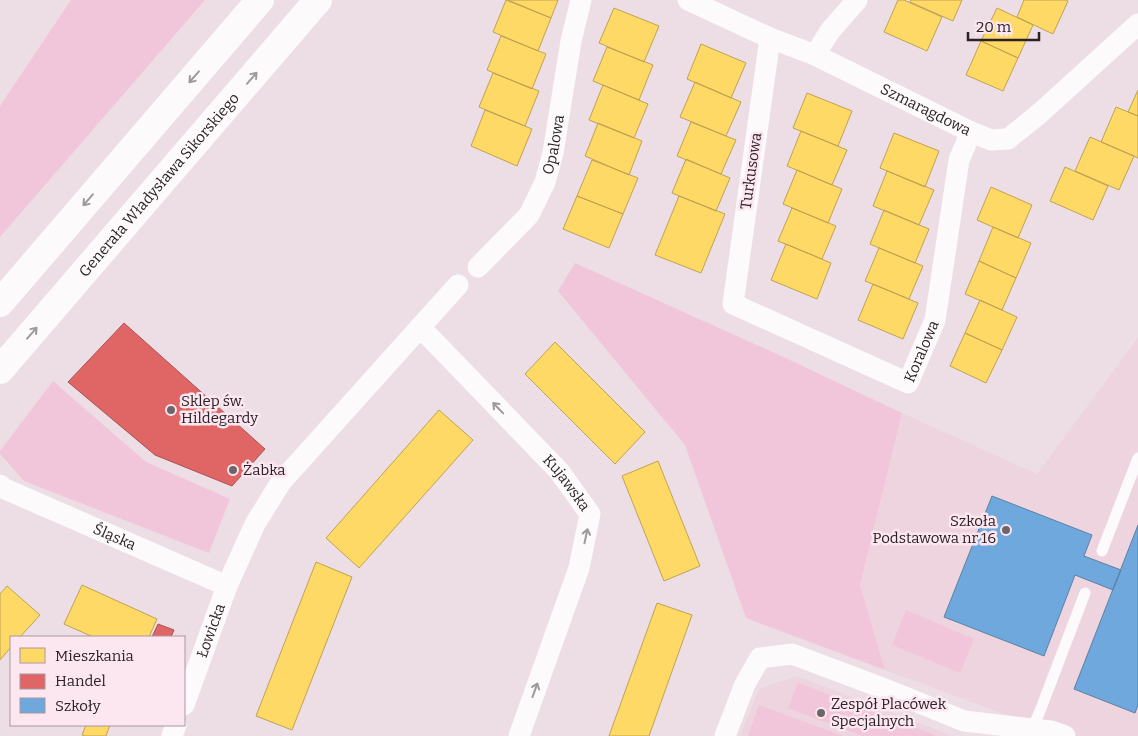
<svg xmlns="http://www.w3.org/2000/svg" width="1138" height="736" font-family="Bitter,serif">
<rect width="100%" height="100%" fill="#ecdee4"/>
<path fill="#edd4df" d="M1138,338V736H1063L885,670L860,585L902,413L1037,474Z
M797,676L953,736H740L759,689Z"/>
<path fill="#f2c6da" d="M71,0H205L0,237V106Z
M575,263L777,354L902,413L860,585L885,670L746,618L685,445L558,291Z
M53,381L146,462L230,499L209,553L24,481L0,454V451Z
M906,610L974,639L960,673L892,645Z
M798,683L937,736H862L788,708Z
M759,705L843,736H748Z"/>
<path fill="#ffd966" stroke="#bfa253" d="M506,0L551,18L538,51L493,32Z
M508,0H558L551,18Z
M898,0H904L942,17L927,51L884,32Z
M911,0H962L953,21L910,2Z
M1024,0H1066L1068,1L1053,34L1017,17Z
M614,8L659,26L644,62L599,43Z
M997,8L1033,25L1018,58L981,41Z
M501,36L546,54L532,89L487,70Z
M981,41L1018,58L1003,91L966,75Z
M701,44L746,63L731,98L687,79Z
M607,47L653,65L639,100L593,81Z
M493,73L539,91L525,126L479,107Z
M695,82L741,102L726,136L680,117Z
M603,85L648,104L634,138L589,120Z
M1138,90V116L1128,112Z
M807,93L852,111L838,146L793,128Z
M1116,107L1138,116V158L1101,142Z
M485,110L532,129L517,166L471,146Z
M691,122L736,140L721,174L677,156Z
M598,123L642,141L629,175L585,156Z
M801,131L847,150L832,185L787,166Z
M894,133L939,151L925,187L880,168Z
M1090,137L1134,156L1119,190L1075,171Z
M686,159L730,178L716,211L672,193Z
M592,160L638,178L623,214L577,196Z
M1065,167L1108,186L1093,220L1050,201Z
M797,170L842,189L828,223L783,204Z
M887,171L934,190L919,225L873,206Z
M991,187L1032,205L1018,238L977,220Z
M577,196L623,214L609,248L563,229Z
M679,196L725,214L701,273L655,255Z
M792,208L836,226L822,259L778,241Z
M884,210L929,229L915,263L870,244Z
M993,227L1031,243L1016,278L979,261Z
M786,244L831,263L817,299L771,280Z
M879,248L923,266L909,299L865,281Z
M979,261L1016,278L1002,310L965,294Z
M873,284L918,303L903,339L858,320Z
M980,300L1017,317L1002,350L965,333Z
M965,333L1002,350L986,383L950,366Z
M555,342L645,432L615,464L525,374Z
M439,410L473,440L359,568L326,538Z
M658,461L700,566L664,581L622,476Z
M316,562L352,577L292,730L256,716Z
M82,585L157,619L149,637H93L64,624Z
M7,586L40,615L20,637H11V647L0,660V594Z
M657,603L692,615L649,736H609Z
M86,725H110L106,736H85L82,735Z"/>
<path fill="#e06666" stroke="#aa5253" d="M124,323L265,449L232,486L155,455L68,382Z
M158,624L174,630L171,637H152Z"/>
<path fill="#6fa8dc" stroke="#5b80a5" d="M992,496L1092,535L1084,556L1121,570L1113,590L1075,575L1044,656L944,617Z
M1138,525V705L1135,713L1074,689Z"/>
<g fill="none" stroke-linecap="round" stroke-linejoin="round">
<path stroke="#fcfafb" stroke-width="11" d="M1102,551L1138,458
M1032,729L1040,711L1085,593"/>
<g stroke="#fcfafb" stroke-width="21">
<path id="s1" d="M688,0L770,38L815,55L971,132L991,140L1008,139L1039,114L1138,24"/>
<path id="s2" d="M770,38L733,304L908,383L935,320L959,160L971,132"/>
<path d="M815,55L830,31L857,0"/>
<path id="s3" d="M478,267L529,215L545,182L553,153L571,41L581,0"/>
<path id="s4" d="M420,327L559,471L590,514L579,568L519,736"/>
<path id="s5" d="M0,485L3,488L227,586"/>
<path id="s6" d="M184,705L227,586L255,524L281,482L458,285"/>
<path d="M172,736L176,725"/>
<path d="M725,736L745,684L760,658L792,654L885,689L964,721L1051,731L1065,736"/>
</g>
<g stroke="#fcfafb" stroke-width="28">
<path d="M0,303L260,0"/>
<path id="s7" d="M0,370L318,0"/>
</g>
</g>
<defs><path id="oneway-shaft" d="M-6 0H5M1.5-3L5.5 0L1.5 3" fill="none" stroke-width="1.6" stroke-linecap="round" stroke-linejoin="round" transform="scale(1.25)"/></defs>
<g stroke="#9e999b">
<use href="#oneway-shaft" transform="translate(194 77) rotate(131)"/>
<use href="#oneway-shaft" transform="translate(252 78) rotate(-49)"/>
<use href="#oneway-shaft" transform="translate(88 200) rotate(131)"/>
<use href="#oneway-shaft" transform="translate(32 333) rotate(-49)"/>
<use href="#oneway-shaft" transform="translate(498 408) rotate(-134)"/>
<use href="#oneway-shaft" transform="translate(586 536) rotate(-78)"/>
<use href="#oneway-shaft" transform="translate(535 690) rotate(-70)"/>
</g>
<g fill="#6f6468" stroke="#fce6ef" stroke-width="2">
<circle cx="171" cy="410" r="5"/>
<circle cx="233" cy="470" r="5"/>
<circle cx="1006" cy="530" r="5"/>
<circle cx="821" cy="713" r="5"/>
</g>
<g text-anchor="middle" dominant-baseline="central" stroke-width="5" stroke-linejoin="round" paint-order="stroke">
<g font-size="15" fill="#2b2226" stroke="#fce6ef">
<text stroke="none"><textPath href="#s1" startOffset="262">Szmaragdowa</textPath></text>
<text stroke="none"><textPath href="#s3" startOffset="148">Opalowa</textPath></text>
<text transform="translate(751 171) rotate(-82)">Turkusowa</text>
<text stroke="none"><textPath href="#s7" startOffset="244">Generała Władysława Sikorskiego</textPath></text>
<text stroke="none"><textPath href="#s2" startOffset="495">Koralowa</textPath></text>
<text stroke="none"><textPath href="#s4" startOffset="214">Kujawska</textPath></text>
<text stroke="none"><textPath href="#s5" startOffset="126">Śląska</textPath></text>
<text stroke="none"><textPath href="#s6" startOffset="79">Łowicka</textPath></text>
</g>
<g font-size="15" fill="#2b2226" stroke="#fce6ef" text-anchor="start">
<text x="181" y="401">Sklep św.<tspan x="181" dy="17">Hildegardy</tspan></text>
<text x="243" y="470">Żabka</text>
<text x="996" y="521" text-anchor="end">Szkoła<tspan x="996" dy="17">Podstawowa nr 16</tspan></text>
<text x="831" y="704">Zespół Placówek<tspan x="831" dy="17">Specjalnych</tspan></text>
</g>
</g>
<rect x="10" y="636" width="175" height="90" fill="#fce6ef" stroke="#a8989f"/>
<rect x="20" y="648" width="25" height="15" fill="#ffd966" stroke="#a8989f"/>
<text x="55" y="661" font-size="15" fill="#2b2226">Mieszkania</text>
<rect x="20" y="674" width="25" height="15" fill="#e06666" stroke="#a8989f"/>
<text x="55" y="686" font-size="15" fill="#2b2226">Handel</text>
<rect x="20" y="698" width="25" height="15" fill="#6fa8dc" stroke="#a8989f"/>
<text x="55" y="711" font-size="15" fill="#2b2226">Szkoły</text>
<path d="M968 32v8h71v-8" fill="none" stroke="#2b2226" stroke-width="2.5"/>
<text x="976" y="32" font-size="15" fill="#2b2226" stroke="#fce6ef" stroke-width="4" paint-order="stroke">20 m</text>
</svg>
